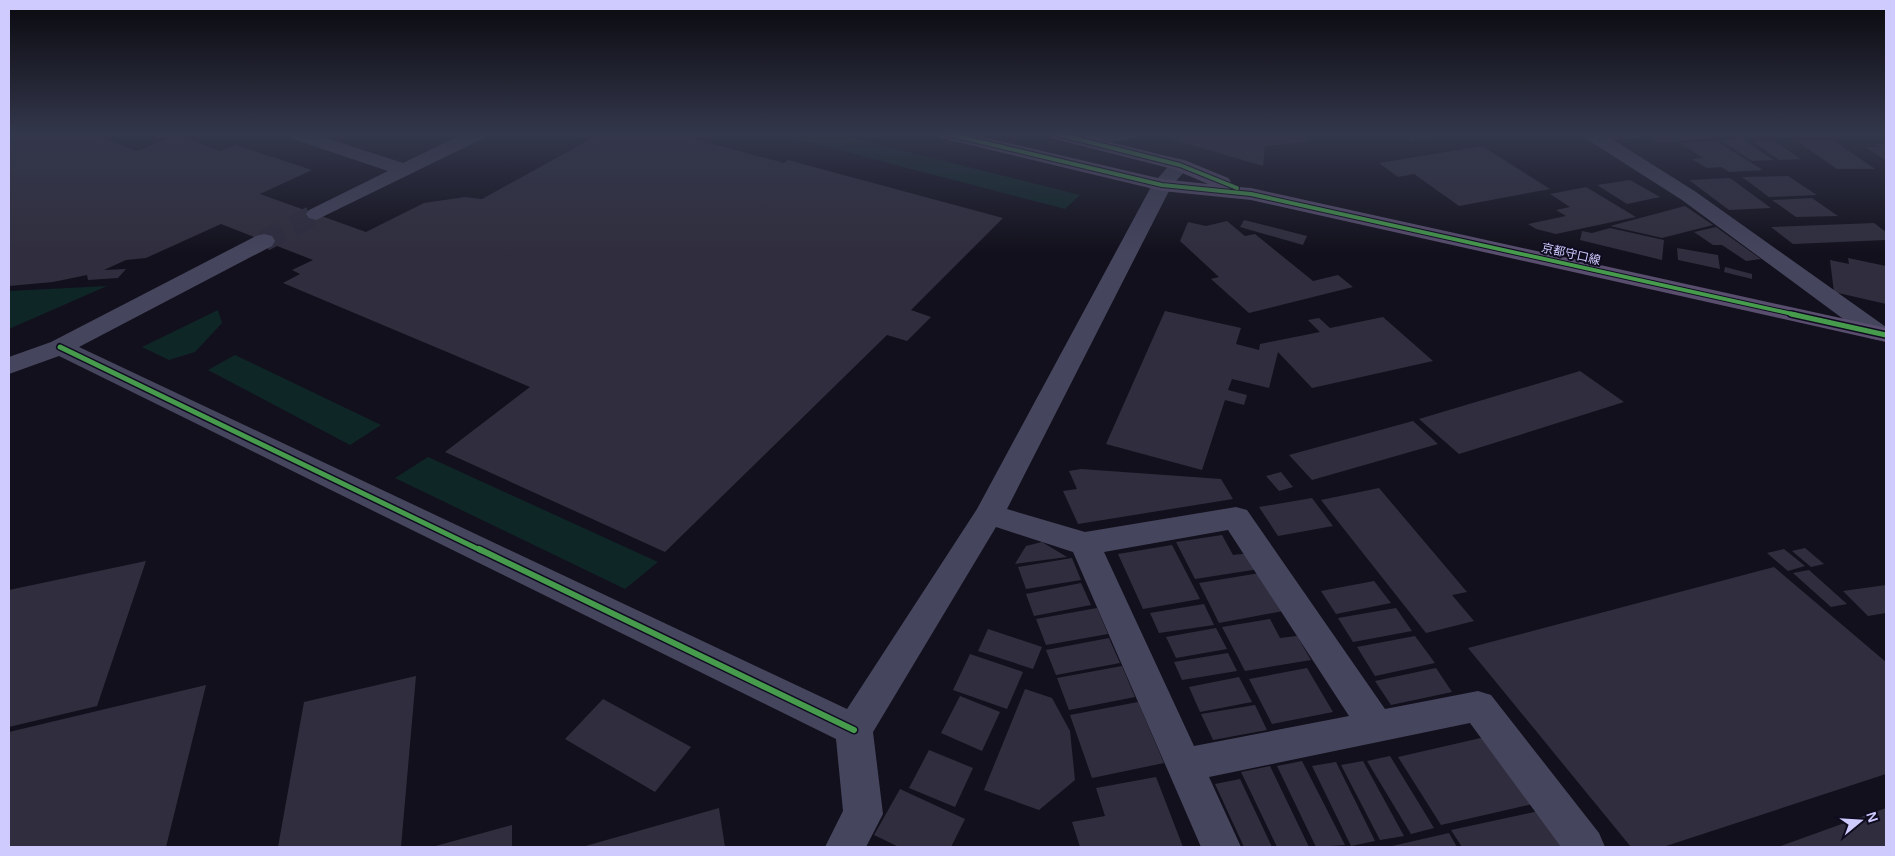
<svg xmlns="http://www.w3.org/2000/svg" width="1895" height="856" font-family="Arial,'Noto Sans JP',sans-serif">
<rect width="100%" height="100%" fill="#12101c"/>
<path fill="#0f2627" d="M777,134H836L1080,195L1065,209Z
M107,286L9,329V291Z
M218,310L222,323L195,352L169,360L142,347Z
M235,355L381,425L350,445L208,370Z
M428,457L658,562L625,589L395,478Z"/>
<path fill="#302e3e" d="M9,134H88L137,151L177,135L220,151L236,145L312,170L260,194L366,232L424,203L465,197L482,199L600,134H676L784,163L788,160L1003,218L911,310L931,317L907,341L887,335L665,552L445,452L530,387L283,283L300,274L292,270L313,260L221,224L146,258L126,260L104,270L126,269L118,278L88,280L87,275L53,282L9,286Z
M1154,134H1304L1311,141L1265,146L1263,166Z
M1402,134H1428L1434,138L1411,141Z
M1604,134H1636L1642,138L1612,140Z
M1645,134H1685L1696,140L1659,143Z
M1689,134H1709L1716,138L1698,139Z
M1714,134H1735L1739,136L1718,137Z
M1772,134H1787L1793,137H1778Z
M1740,138L1774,160L1752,161L1720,140Z
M1833,140L1875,169H1837L1797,141Z
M1716,141L1763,170L1729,172L1721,167L1707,168L1692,159L1703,158L1680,143Z
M1774,141L1801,159L1779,160L1753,142Z
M1874,144H1886V161L1866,147H1880Z
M1482,146L1550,189L1459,206L1414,174L1398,177L1379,163Z
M1788,176L1817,195L1769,197L1742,177Z
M1730,178L1771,208L1729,210L1689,180Z
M1630,180L1660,197L1627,204L1597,185Z
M1586,187L1636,217L1556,234L1536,229L1528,224L1566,216L1556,210L1570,207L1550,194Z
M1812,198L1838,216L1796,217L1772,200Z
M1685,206L1713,225L1662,238L1610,226Z
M1244,220L1307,236L1303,245L1240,227Z
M1227,221L1245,236L1255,234L1313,281L1338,275L1353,287L1249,313L1211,279L1219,277L1180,241L1188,222L1206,226Z
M1874,223L1886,232V240L1793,244L1771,227Z
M1716,227L1761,259L1746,261L1722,245H1713L1694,232Z
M1610,228L1664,240L1662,260L1580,240L1582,231L1592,233Z
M1677,248L1718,255L1720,269L1678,260Z
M1848,258L1886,266V304L1834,292L1830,260L1849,264Z
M1725,267L1752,274V279L1724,272Z
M1165,311L1241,328L1236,344L1259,350L1260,344L1320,332L1308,320L1319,318L1330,328L1383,317L1433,361L1312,388L1278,352L1269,388L1232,379L1228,390L1247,395L1244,405L1225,400L1202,470L1106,444Z
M1580,371L1624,402L1459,454L1419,419Z
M1413,421L1438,444L1312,480L1289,455Z
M1081,469L1221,479L1233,499L1078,524L1063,491L1077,489L1069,471Z
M1281,472L1293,487L1279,491L1266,476Z
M1379,488L1467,592L1452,595L1474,621L1426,633L1321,500Z
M1312,498L1333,526L1278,536L1259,507Z
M1222,535L1233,555L1251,553L1259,569L1195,579L1176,542Z
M1042,542L1067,557L1015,564L1026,546Z
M1172,545L1200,599L1143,609L1118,554Z
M1805,548L1824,564L1811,567L1792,551Z
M1784,549L1805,566L1788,571L1767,553Z
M1072,558L1081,580L1026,589L1018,567Z
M146,561L97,706L9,727V590Z
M1774,567L1886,662V774L1663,847H1631L1468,648Z
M1809,570L1847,604L1831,607L1793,573Z
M1260,573L1283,611L1219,623L1199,583Z
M1374,581L1391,603L1336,614L1321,591Z
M1081,583L1091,605L1034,616L1026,594Z
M1886,585V613L1868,616L1843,591Z
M1204,604L1214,625L1159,633L1150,613Z
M1097,608L1108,634L1046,645L1036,619Z
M1396,608L1412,631L1353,642L1338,618Z
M1270,619L1280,638L1297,636L1311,660L1245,671L1222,627Z
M1216,628L1227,649L1176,658L1166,637Z
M988,629L1042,647L1033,669L978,651Z
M1415,636L1435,663L1375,676L1357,647Z
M1109,638L1120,663L1056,675L1046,650Z
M1228,653L1237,671L1182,680L1174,662Z
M970,654L1023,672L1007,709L953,690Z
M1122,666L1135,697L1069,710L1057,678Z
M1307,668L1333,712L1272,724L1249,679Z
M1436,668L1452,692L1391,705L1375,681Z
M416,676L401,847H278L304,702Z
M1239,677L1252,702L1200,712L1189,687Z
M206,685L166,847H9V732Z
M1025,689L1052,698L1070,731L1075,780L1039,810L984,790Z
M960,696L1000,712L982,751L941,733Z
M603,699L691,747L655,792L565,739Z
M1138,702L1164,763L1092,778L1070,715Z
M1255,705L1267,730L1213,740L1201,714Z
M1485,737L1533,804L1441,825L1398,757Z
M929,750L973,768L955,807L909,788Z
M1390,756L1434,828L1411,834L1367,761Z
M1302,761L1345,845L1316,847L1277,766Z
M1363,761L1404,836L1380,840L1341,765Z
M1336,762L1375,841L1351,846L1312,766Z
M1270,766L1309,847H1277L1241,772Z
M1156,777L1183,847H1080L1072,822L1105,816L1096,788Z
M1240,779L1272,847H1244L1215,784Z
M900,789L965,819L951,847H899L874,835Z
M719,808L725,847H582Z
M1886,808V847H1778Z
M1539,811L1564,847H1462L1451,830Z
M512,825V847H432Z
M1449,833L1457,847L1392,846Z"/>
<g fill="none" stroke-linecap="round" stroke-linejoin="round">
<path stroke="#2e2c3e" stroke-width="21" stroke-dasharray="21 11" stroke-linecap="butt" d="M264,241L316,214"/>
<path fill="#45455d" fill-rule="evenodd" d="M288,134H314L403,163L463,134H486L484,138L316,220L309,218L306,214L309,210L388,171L290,138Z
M1077,134H1137L1135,138L1128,140L1078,145L1071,143L1069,139L1071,135Z
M1583,134H1604L1696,192L1886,327V338L1878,340L1869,338L1682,200L1585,138Z
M1180,159L1187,161L1190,165L1171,187L1007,509L1085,532L1236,507L1247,510L1385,709L1478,691L1491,695L1599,833L1605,847H1561L1470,723L1209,777L1241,847H1201L1073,552L996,527L873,732L883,814L866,847H825L843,811L836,739L59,356L9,374V357L51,342L256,236L264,234L272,236L275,241L272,246L79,347L847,709L977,509L1152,185L1173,161ZM1228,530L1349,716L1194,746L1104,552Z"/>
<path fill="#594e6e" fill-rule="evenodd" d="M939,134H970L1162,179L1208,184L1173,169L1050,138L1048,134H1077L1187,161L1228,178L1231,182L1228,186L1251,188L1886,328V342L1251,200L1162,191L941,138Z"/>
<defs>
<path id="cycleway-far2" d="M948,134L1162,185L1251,194L1797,315
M1057,134L1180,165L1237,188"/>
<path id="cycleway-far1" d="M1791,314L1886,335
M60,347L482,551"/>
<path id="cycleway" d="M479,549L854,730"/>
</defs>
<use href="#cycleway-far2" stroke="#0f0c20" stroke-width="6"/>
<use href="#cycleway-far1" stroke="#0f0c20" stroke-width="8"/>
<use href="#cycleway" stroke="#0f0c20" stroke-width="9"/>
<use href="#cycleway-far2" stroke="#469c4c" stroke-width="4"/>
<use href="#cycleway-far1" stroke="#469c4c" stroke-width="5"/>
<use href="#cycleway" stroke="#469c4c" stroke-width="6"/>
</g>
<linearGradient id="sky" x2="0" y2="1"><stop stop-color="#0a090f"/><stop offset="0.53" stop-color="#33374b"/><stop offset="1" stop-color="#33374b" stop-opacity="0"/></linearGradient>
<rect width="1895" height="253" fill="url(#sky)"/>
<g text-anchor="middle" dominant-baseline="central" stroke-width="4" stroke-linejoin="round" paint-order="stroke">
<g font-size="12" fill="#cfcbff" stroke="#0f0c20">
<text transform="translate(1571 254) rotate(13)">京都守口線</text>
</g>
</g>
<rect width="1895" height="856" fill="none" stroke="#cfcbff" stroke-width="20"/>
<g transform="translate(1860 821) rotate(72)" stroke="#0f0c20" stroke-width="4" paint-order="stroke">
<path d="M0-4L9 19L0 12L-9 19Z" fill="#cfcbff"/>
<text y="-8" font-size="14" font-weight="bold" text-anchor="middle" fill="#cfcbff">N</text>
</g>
</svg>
